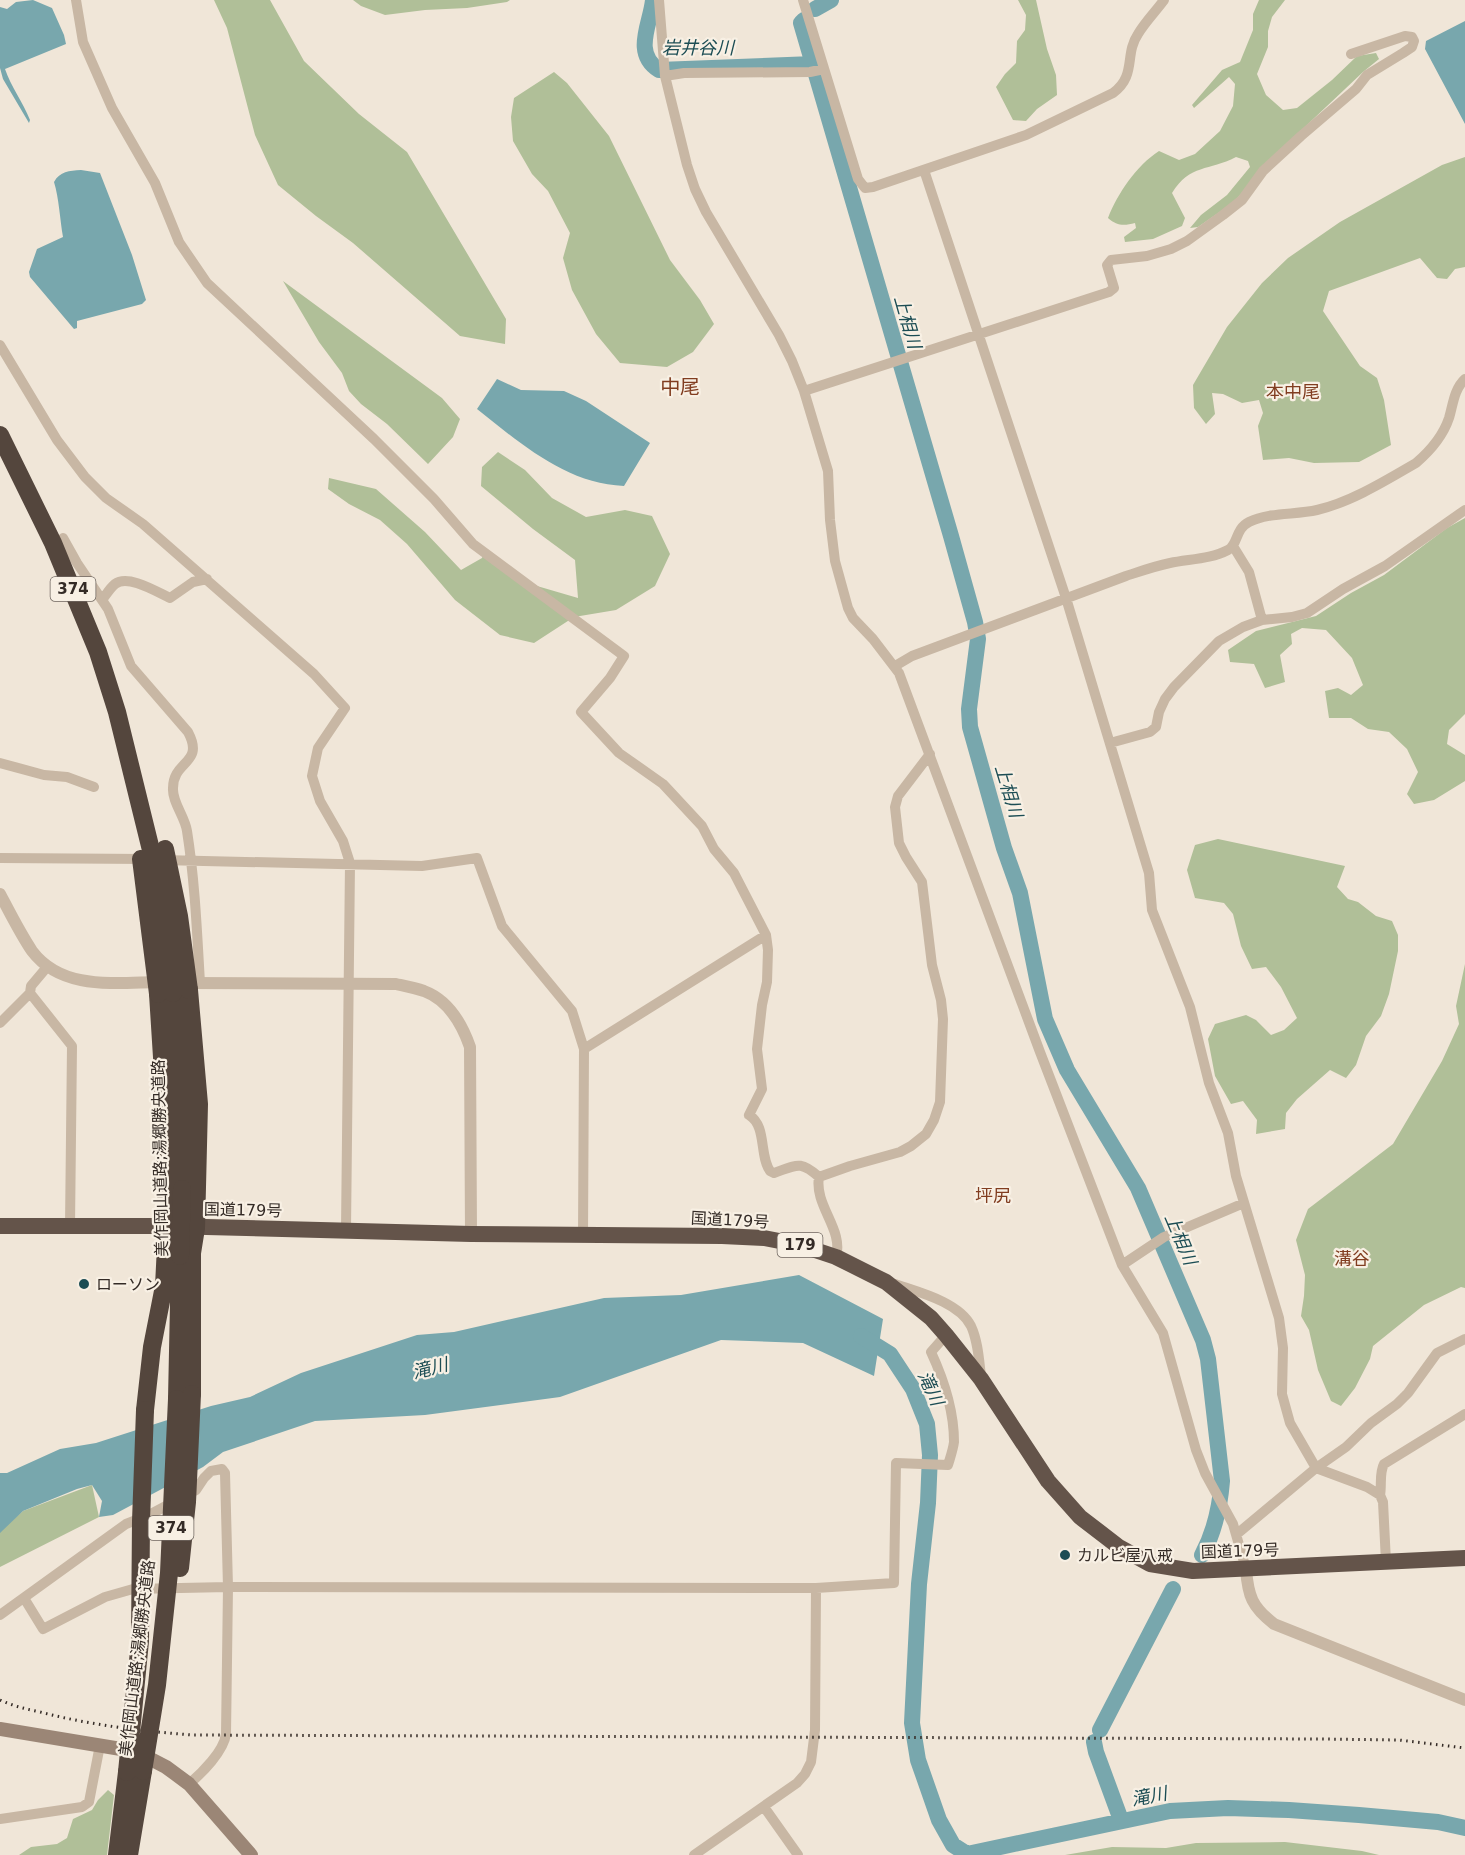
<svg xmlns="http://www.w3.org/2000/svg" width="1465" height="1855" font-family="'DejaVu Sans','Noto Sans JP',sans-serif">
<rect width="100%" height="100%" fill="#f0e6d8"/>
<path fill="#b0bf98" d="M214,0H270L304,61L359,114L407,152L506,319L505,344L460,336L353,243L316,216L278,185L255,135L227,28Z
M353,0H510L507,2L467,8L425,10L385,15L361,6Z
M1018,0H1036L1047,49L1056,75L1057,95L1037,109L1026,121L1013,120L996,87L1005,74L1016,63L1017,41L1025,30L1026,15Z
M1259,0H1285L1272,17L1268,31V47L1257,74L1266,95L1283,110L1297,108L1332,80L1357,56L1376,53L1379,59L1363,72L1271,159L1234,202L1198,227L1190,228L1201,215L1227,195L1250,167L1248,161L1236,157C1209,171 1190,164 1172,193L1185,218L1182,226L1153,239L1125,242L1124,237L1136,228L1135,223C1124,226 1117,226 1108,218C1118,193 1136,166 1159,151L1179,160L1195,154L1220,131L1233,106L1235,84L1229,77L1194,108L1192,105L1222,70L1240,62L1253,30V14Z
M554,72L567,83L609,136L670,260L700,300L714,324L693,352L667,367L620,363L596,334L572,290L563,258L570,233L548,191L532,174L513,141L511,117L514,98Z
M1465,157V267L1455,269L1447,279L1437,278L1420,258L1329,291L1323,311L1360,366L1377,378L1384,400L1391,445L1359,462L1314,463L1289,458L1263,460L1258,426L1263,413L1259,400L1242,403L1223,394L1212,393L1215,414L1206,424L1194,408L1193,385L1227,327L1262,283L1288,258L1340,222L1442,165Z
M283,281L442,398L460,419L453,437L428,464L387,424L361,404L349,391L342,373L319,342Z
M498,452L525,470L552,498L586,517L625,510L652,516L670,554L655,586L616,610L574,617L534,643L500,635L455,600L407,544L380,520L349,504L328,489L329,478L376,489L425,532L461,570L482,558L484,552L537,586L578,598L575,560L533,529L481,486L482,467Z
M1465,518V714L1449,730L1447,744L1465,755V781L1434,800L1414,804L1407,794L1418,772L1407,749L1389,732L1368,729L1351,718H1329L1325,691L1338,688L1351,695L1363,685L1352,658L1326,630L1302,628L1291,634L1292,644L1280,655L1285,682L1265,688L1254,664L1230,662L1228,650L1256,631L1316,616L1351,593L1384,575L1447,528Z
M1218,839L1345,866L1337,887L1348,899L1358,902L1376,916L1392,921L1398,935V951L1389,994L1381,1016L1366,1036L1356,1065L1346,1078L1330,1070L1297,1099L1286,1113L1285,1129L1256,1134L1257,1120L1243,1101L1231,1104L1215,1076L1208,1039L1215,1024L1246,1015L1256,1020L1271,1035L1284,1030L1297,1018L1281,987L1266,967L1252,969L1241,946L1233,914L1224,903L1195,898L1187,870L1195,845Z
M1465,964V1288L1461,1287L1424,1305L1373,1346L1370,1359L1355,1388L1341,1406L1331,1401L1318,1370L1309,1330L1301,1316L1304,1296L1305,1275L1296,1240L1308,1209L1393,1144L1442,1061L1459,1024L1456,1006Z
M92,1485L99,1517L0,1567V1531L23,1511Z
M108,1790L114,1795L107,1855H19L31,1847L57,1844L67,1838L73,1819L92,1810L98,1800Z
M1285,1842L1362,1851L1379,1855H1065L1112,1847L1166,1848L1196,1843Z"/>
<path fill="#78a7ad" d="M33,0L52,8L64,35L66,44L5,69C11,87 23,102 30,120L29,123L3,79L0,68V7L7,9L16,2Z
M1465,21V124L1425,49L1426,41Z
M81,170L100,173L132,255L146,300L142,304L77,321V328L74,329L30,277L29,272L37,249L63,237C60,220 59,198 54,182C60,171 69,171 81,170Z
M497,379L521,390L564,391L586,401L650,443L624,486C566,484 520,443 477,409Z
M799,1275L883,1319L874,1376L803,1343L721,1340L560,1397L425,1415L315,1421L223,1452L203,1467L113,1515L99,1517L102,1501L92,1485L77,1489L23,1511L0,1533V1473H7L60,1449L96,1443L211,1406L250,1397L301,1373L417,1335L454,1332L604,1298L681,1295Z"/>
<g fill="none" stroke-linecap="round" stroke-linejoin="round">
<path stroke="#78a7ad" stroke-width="3" d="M966,1855L967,1854"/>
<path stroke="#78a7ad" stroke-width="16" d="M653,0C651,23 632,53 659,70L813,64
M815,9L831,0
M804,20L801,23L951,536L975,622L978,639L969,709L970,727L1004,848L1020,893L1045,1019L1067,1070L1138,1188L1203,1340L1208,1359L1222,1481C1220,1506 1214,1533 1202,1555
M861,1336L890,1354L913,1389L927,1424L930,1455L928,1503L919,1584L912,1723L918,1760L939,1820L953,1845L967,1854L1170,1811L1228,1808L1289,1810L1359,1815L1438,1822L1465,1828
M1100,1730L1173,1589
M1094,1742L1096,1752L1121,1820"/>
<path stroke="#c8b7a4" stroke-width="10" d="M76,0L83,42L112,108L155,183L179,242L207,283L374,439L434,499L473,544L624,656L610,678L581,712L619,753L663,784L702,826L714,849L734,873L766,935L768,950L767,982L762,1005L757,1049L762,1089L749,1115C767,1126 759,1155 770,1171L774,1173C797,1165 800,1160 819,1177
M659,0L665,76L687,165L695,189L706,212L779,335L792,361L804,391L828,471L830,520L835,561L848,608L853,618L873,639L899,673L1040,1052L1122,1265L1163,1333L1196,1450L1205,1473L1233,1524L1246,1569
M803,0L858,179L865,188L873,187L1026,135L1113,93C1137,75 1124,55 1138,34C1145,22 1156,11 1164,0
M665,76L684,73L810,72L824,69
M924,170L1066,598L1149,873L1152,910L1190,1007L1209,1083L1228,1133L1236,1176L1279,1318L1283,1348L1282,1394L1290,1423L1316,1468L1367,1487L1380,1495L1383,1502L1386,1562
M0,345L57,440L85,477L106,498L143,524L314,674L345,708L318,748L312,776L320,801L343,841L350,863L346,1230
M804,391L1109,292L1114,288L1107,265L1111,260L1147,256L1171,249L1187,241L1223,215L1242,200L1263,171L1301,136L1356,89L1367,75L1403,53L1412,47L1414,41L1412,37L1405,36L1351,54
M63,538L77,563L108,609L131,666L188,732C205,764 173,760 173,788C172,802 185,817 187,831C195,882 197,932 200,983
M1233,546L1249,572L1262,620
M102,600C106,595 110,588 115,584C128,574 157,592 170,598L193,582L207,579
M895,666L912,656L1126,576C1141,571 1155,566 1170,563C1189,559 1211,559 1228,550C1238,545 1235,529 1249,522C1269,512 1295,515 1317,510C1351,502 1385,481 1416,463C1430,451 1443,436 1449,418C1453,405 1454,389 1465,379
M1110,743L1150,732L1156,727L1159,712L1165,699L1174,687L1219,641L1243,627L1262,620L1292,617L1307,613L1343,589L1385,566L1465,510
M0,763L44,775L67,777L94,787
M0,858L147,859
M162,860L422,866L477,858L502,926L572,1011L584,1049L583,1235
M30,993L72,1046L70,1226
M0,1023L30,993L31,986L47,967
M584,1049L766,935
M836,1257C844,1229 814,1206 819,1177L850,1166L900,1152L911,1146L926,1134L934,1120L940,1102L943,1019L941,1000L932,965L922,882L906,857L899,843L895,807L898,796L930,754
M1122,1265L1164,1237L1244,1203
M895,1284C918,1292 959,1302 971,1326C978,1341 979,1360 981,1376
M1380,1495C1382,1485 1379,1473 1384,1464L1465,1414
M1237,1534L1316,1468L1346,1447L1371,1423L1397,1404L1408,1393L1437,1353L1465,1339
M24,1598L43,1629L105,1597L133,1589L228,1587L816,1588L894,1583L896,1463L948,1465C950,1458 953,1450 954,1442C954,1411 944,1380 931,1352L946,1335
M0,1615L126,1524L149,1515L196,1490L204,1478L211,1471L222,1469L225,1473L228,1587L226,1734C224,1751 202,1773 189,1784
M764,1807L798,1855
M0,1819L82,1807L89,1802L100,1745
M694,1855L797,1783L805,1774L811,1762L815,1730L816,1588"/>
<path stroke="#c8b7a4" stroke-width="12" d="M0,894C10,913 20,933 32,951C63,992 118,982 163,982
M183,983L396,984C405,986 415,988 424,991C448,1000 462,1024 470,1047L471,1234
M1246,1569C1248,1596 1252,1607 1274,1624L1465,1700"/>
<path stroke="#9b8676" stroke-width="14" d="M0,1729L121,1749L141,1754L166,1767L189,1784L251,1855"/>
<path stroke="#64544a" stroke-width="16" d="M0,1226H167L471,1234L722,1236L764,1238L800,1245L836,1257L886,1282L931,1318L946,1335L981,1379L1048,1481L1080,1517L1119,1547L1150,1564L1193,1571L1465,1558"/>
<path stroke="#54463d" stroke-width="18" d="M0,435L53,543L98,652L117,712L151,850
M189,990L199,1104L196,1228L192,1253V1394
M173,993L181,1090L182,1189
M177,1399L180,1256
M145,1410L152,1347L164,1286L167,1226L163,1073L158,994
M117,1855L127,1772
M129,1855L143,1771"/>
<path stroke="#342b26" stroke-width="3" stroke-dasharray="1.5 4.5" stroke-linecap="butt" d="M0,1700C13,1706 26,1709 40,1712C90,1725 141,1731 192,1735L1323,1739L1399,1740L1465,1748"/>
<path stroke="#54463d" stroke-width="18" d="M165,849L179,916L189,990
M151,850L163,916L173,993
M141,859L158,994
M180,1256L182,1189
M180,1568L187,1502L192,1394
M143,1771L157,1685L169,1573L177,1399
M127,1772L140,1641L141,1521L145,1410"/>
</g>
<g fill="#1c4d54" stroke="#f8f0e4" stroke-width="2">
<circle cx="84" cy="1284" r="6"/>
<circle cx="1065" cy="1555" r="6"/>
</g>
<g text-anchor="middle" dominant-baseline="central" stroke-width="4.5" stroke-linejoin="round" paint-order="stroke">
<g fill="#f8f0e4" stroke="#6f665f" stroke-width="1.5">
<rect x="50.5" y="577" width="45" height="24" rx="4.5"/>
<rect x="777.5" y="1233" width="45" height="24" rx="4.5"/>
<rect x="148.5" y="1516" width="45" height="24" rx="4.5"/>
</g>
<g font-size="15" font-weight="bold" fill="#342b26">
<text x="73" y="589">374</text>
<text x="800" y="1245">179</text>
<text x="171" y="1528">374</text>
</g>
<g font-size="16" fill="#342b26" stroke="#f8f0e4">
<text transform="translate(160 1158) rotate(-91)">美作岡山道路;湯郷勝央道路</text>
<text transform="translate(243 1210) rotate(1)">国道179号</text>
<text transform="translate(730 1220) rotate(3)">国道179号</text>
<text transform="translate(1240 1551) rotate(-2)">国道179号</text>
<text transform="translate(137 1658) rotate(-83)">美作岡山道路;湯郷勝央道路</text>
</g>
<g font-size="16" fill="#342b26" stroke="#f8f0e4" text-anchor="start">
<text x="96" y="1284">ローソン</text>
<text x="1077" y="1555">カルビ屋八戒</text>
</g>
<g font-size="18" font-style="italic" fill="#1c4d54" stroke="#f8f0e4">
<text x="698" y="47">岩井谷川</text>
<text transform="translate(908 322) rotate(74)">上相川</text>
<text transform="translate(1009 791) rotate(73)">上相川</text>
<text transform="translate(1181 1239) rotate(67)">上相川</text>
<text transform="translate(430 1368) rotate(-14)">滝川</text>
<text transform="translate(931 1388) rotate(65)">滝川</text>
<text transform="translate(1149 1796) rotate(-11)">滝川</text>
</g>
<g font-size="18" fill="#813d20" stroke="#f8f0e4">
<text x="1293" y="391">本中尾</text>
<text x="993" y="1195">坪尻</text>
<text x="1352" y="1258">溝谷</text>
</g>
<g font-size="20" fill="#813d20" stroke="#f8f0e4">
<text x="680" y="387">中尾</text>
</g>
</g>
</svg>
